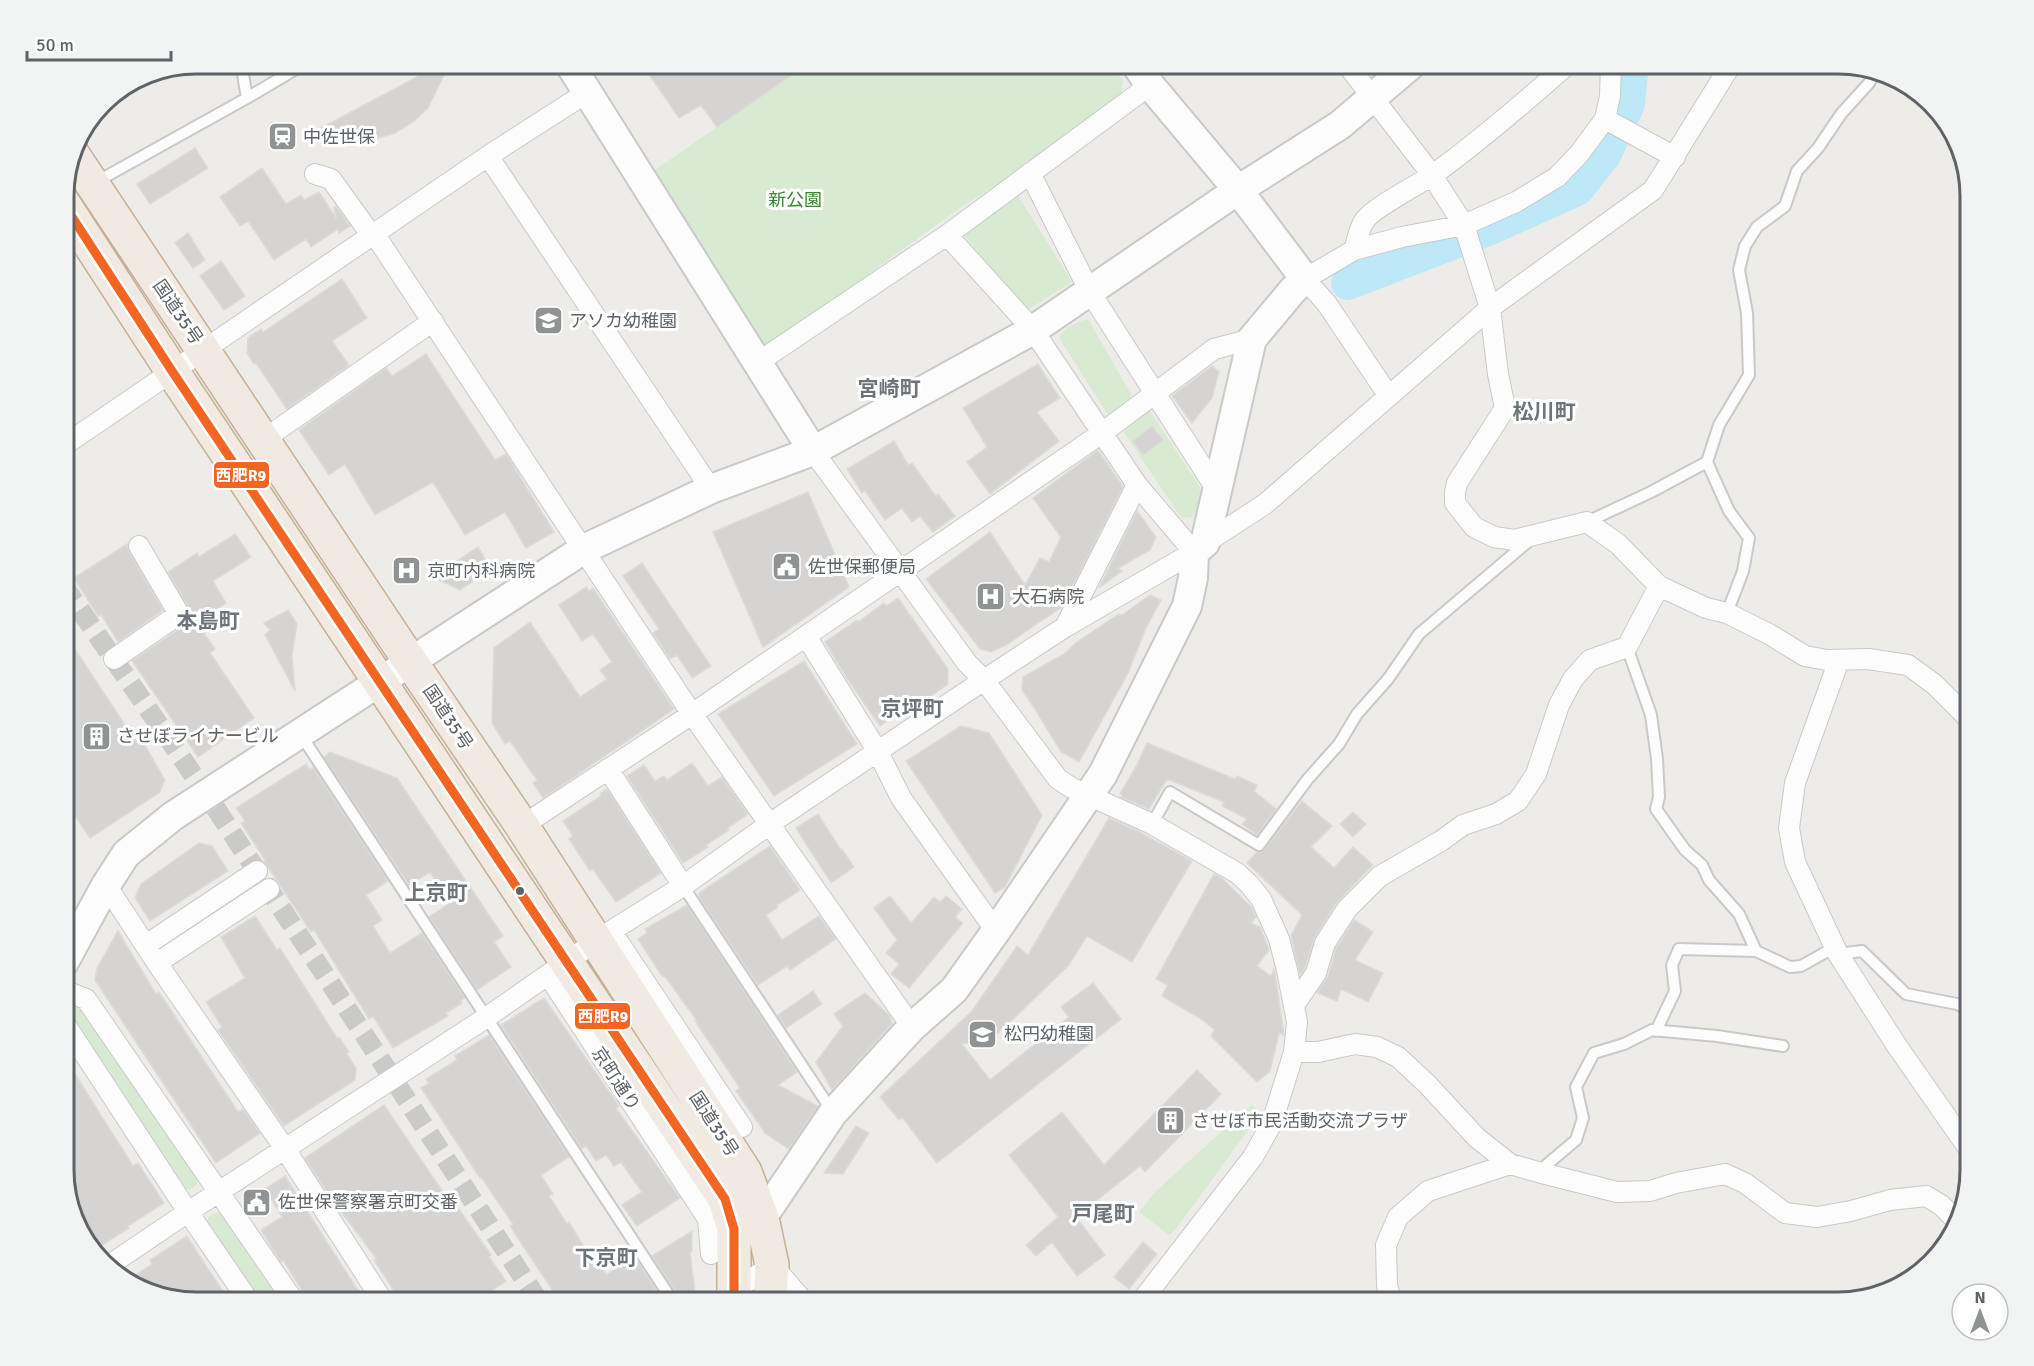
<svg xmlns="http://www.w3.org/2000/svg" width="2034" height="1366" font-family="Signika,'Noto Sans JP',sans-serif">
<rect width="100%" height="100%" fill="#eeece9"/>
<path fill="#d8ebd2" d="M809,63H1110L1123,81L1121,96L993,187L963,206L770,345L755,342L655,170Z
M1017,194L1072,282L1026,311L963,234Z
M1088,319L1132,396L1108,415L1059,338C1064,328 1077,321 1088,319Z
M1149,410L1200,487V507L1192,517L1183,518L1178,513L1123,431Z
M75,1004L84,1009L198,1175L197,1184L191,1190L182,1188L127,1099L103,1070L67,1012L68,1006Z
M1252,1104L1260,1114L1176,1229L1169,1235L1139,1212L1155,1192Z
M216,1212L223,1214L285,1303H262L207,1226L208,1217Z"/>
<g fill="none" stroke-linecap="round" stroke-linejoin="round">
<path stroke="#bce8f8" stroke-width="34" d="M1348,283L1488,229L1577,189L1604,155L1628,104L1632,63"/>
</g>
<path fill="#d6d4d2" stroke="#dedbd7" stroke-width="1.5" d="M443,63H450L428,108L413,122L395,133L358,144L322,146L320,136L321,128Z
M641,63H809L717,127L701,105L679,118Z
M195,148L208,168L150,204L137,184Z
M262,168L286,204L301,195L304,200L319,192L336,218L334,207L336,206L350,226L339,233L338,229L311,247L306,239L274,260L248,221L240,226L220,197Z
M188,233L205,260L193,268L175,243Z
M221,261L245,296L224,310L200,276Z
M342,279L367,318L332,341L349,365L287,409L256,363L254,364L247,353L248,338L261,329L263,332Z
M426,354L495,460L506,454L554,532L526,548L505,512L465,535L433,482L375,515L345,464L329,475L299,430L386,368L392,376Z
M1038,364L1060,398L1037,412L1059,441L990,494L967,462L987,447L963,408Z
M1212,366L1219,372L1212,398L1192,423L1172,396Z
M1152,426L1163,440L1143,455L1133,441Z
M894,441L908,465L912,463L936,497L938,494L955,516L933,532L920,516L912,522L902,508L885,520L865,491L862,493L847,469Z
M1098,450L1123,487L1062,607L1006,645L991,652L980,649L926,579L990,532L1025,585L1040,558L1049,562L1061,537L1033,498Z
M808,492L849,587L763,647L713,532Z
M1137,511L1156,537L1150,550L1117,569L1122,571L1099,588Z
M235,534L251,557L213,581L226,603L197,623L215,649L210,653L254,718L198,757L132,661L186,624L190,619L189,608L168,572L197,553L199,557Z
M127,544L129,552L163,610L118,642L101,614L98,616L74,578Z
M478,547L491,569L460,590L433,577Z
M642,563L711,666L692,678L677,655L670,659L653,633L659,629L623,576Z
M586,587L589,591L593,588L674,709L543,798L533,783L537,780L510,741L505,744L492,723L494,648L530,622L580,697L607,679L600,670L612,662L593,634L582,641L559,605Z
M1150,595L1161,600L1146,628L1128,673L1079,762L1061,752L1035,709L1022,690L1023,677L1064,654L1077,642L1119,614L1122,615Z
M898,598L948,669V684L912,709L911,707L896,718L895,715L880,726L846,677L825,642L857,620L858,622L884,603L886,606Z
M288,610L297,624L292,656L295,691L265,635L270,630L264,623Z
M63,631L138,745L143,742L165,780L159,793L90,838L63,798Z
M804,661L857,744L774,796L718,714Z
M961,726L989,733L1042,815L1005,887L995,893L906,761Z
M1147,743L1235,779L1237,776L1257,785L1254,791L1276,809L1257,835L1242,824L1247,819L1222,806L1224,802L1167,779L1149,809L1121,797L1122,795L1120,794L1137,765Z
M330,752L397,778L503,936L494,942L511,967L477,990L429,917L450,903L430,872L409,885L324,757Z
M692,763L708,786L722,777L748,814L728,828L729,830L706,845L708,847L683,863L627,776L644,765L655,781L664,776L667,780Z
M306,764L310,770L313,767L388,881L366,895L382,920L373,926L390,953L422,933L465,998L460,1001L462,1003L446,1013L448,1016L393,1048L373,1016L369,1019L314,930L311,932L264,861L265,860L241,823L245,821L236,808Z
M607,789L661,873L616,902L593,869L590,871L569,839L573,836L563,821L601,796L600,794Z
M1302,801L1332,826L1311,847L1334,868L1353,847L1373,865L1337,902L1315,937L1305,968L1300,975L1291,936L1302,915L1247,863L1257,852L1265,849Z
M1353,812L1366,824L1353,837L1340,824Z
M818,814L841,850L842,849L854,867L831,883L796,828Z
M1109,818L1136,830L1192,861L1132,962L1087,936L1069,965L1007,1025L992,1038L962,1044L990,1080L1069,1017L1061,1007L1093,983L1121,1019L937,1163L902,1117L899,1120L880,1097L972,1011L1017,946L1028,955Z
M199,843L212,846L228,871L150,921L135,898L141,884Z
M770,846L800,890L777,905L778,907L766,915L782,940L819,916L836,939L790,970L787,966L758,985L699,897V893Z
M1214,874L1223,879L1251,907L1256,917L1251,923L1260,927L1269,950L1257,966L1271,976L1274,969L1275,973L1284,1035L1279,1033L1270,1071L1257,1082L1211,1036L1215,1030L1201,1019L1162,996L1168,985L1156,979Z
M890,896L911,923L934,897L940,902L946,896L962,909L955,917L963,923L909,988L891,974L899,964L886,953L897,940L874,908Z
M687,905L797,1072L778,1085L818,1106L789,1149L765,1133L736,1091L740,1088L695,1021H697L664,975L662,976L638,939L647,933L645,929Z
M255,916L277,950L280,948L337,1038L339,1037L349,1052L346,1053L356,1068L355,1080L284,1126L218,1030L222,1027L206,1002L245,978L221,937Z
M1354,920L1373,932L1355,960L1383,973L1368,1002L1341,989L1337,1001L1317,993L1328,976L1336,948Z
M118,931L156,994L159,992L238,1112L243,1109L260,1133L216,1163L95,980L97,968Z
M813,991L822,1004L786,1028L778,1015Z
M865,993L890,1016L892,1024L832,1090L816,1062L843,1026L834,1014Z
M544,998L619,1106L616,1108L680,1198L637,1226L622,1205L642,1192L621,1162L614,1166L606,1155L596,1161L586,1146L582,1149L501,1025Z
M489,1035L569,1157L541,1175L553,1194L549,1196L567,1224L569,1222L595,1265L599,1263L606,1275L635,1258L665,1303H561L525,1249L510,1226L513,1224L481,1177L480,1178L421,1088L429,1083L426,1079L457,1060L455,1056Z
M63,1055L133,1166L138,1163L164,1203L128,1226L129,1228L96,1249L74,1215L63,1179V1119L71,1114L63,1103Z
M1197,1070L1221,1094L1145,1172L1140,1166L1076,1217L1105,1255L1077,1276L1052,1242L1036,1256L1026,1245L1058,1217L1009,1155L1062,1112L1104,1165Z
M384,1105L456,1211L459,1209L491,1255L489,1257L506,1281L474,1303H402L374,1260L376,1258L333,1201L305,1158Z
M856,1126L869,1133L843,1174L824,1173Z
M285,1176L357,1289L366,1303H310L283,1260L281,1262L274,1251L261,1230L282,1217L265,1189Z
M692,1231V1251L690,1252L695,1292L681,1300L652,1256Z
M187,1236L206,1266L231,1303H195L125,1282L152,1264L150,1260Z
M1143,1242L1157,1254L1129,1289L1114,1277Z"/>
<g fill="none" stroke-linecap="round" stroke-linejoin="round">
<path stroke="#cacac8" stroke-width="20" stroke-dasharray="20 10" stroke-linecap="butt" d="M63,585L207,795L540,1303"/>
<defs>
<path id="lane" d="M241,63L247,98
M96,182L247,98L306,63
M1587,522L1651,492L1707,462
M1727,613L1743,571L1749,538L1729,511L1707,462L1719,425L1749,375L1747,313L1739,270L1745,246L1757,227L1785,206L1797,171L1818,148L1841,114L1869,83L1874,74
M1627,647L1651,715L1657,759L1659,797L1656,809L1685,850L1702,865L1709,880L1739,914L1756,951
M301,735L674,1303
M1152,824L1170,792L1259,845L1307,780L1339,744L1357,714L1388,679L1419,634L1530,540
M683,886L832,1111
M1656,1031L1675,991L1672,965L1679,949L1756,951L1790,967L1801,966L1828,951L1838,954L1862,951L1906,994L1957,1004L1971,1010
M1538,1172L1576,1140L1583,1118L1576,1087L1594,1053L1624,1044L1652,1030L1717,1036L1783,1046"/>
<path id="street" d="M1346,63L1429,171L1464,225L1490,308L1498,374L1505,408L1457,483L1455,492V503L1474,527L1494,537L1514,540L1587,522L1618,544L1659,586L1706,608L1727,613L1769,634L1805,656L1827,660L1868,659L1908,665L1934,684L1971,721
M1605,119L1675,157
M488,156L711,489
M1030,173L1090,292L1217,490
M315,174L331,179L372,236
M375,235L692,714L912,1027
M1354,250C1357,241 1359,227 1365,220C1374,207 1418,185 1434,174C1481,140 1525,102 1569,63
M757,363L947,235L1150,85
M1388,395L1327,304L1305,279L1354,250L1402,237L1464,225L1516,202L1557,177L1579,154L1605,119L1610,96L1611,63
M263,440L433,321
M63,446L488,156L586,93
M813,451L967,663L984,680L1058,779L1072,788L1152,824L1237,873L1249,884L1261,899L1279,939L1287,970L1297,1022L1294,1052L1272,1123L1253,1157L1140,1303
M1205,543L1265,504L1490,308L1653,190L1732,63
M1065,627L1137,485
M806,636L878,752L901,798L996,931
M114,659L179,614L139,546
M1839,660L1795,783L1789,828L1795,862L1838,954L1897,1046L1971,1152
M608,769L683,886
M522,826L692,714L1102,433L1214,349L1252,339
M106,885L157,963L285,1149L384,1303
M611,931L742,1127
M146,945L257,871
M157,963L269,889
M548,975L708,1219L711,1254
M63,990L86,999L295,1303
M1295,1004L1316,973L1325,943L1347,909L1380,876L1441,841L1463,825L1496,814L1518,801L1536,774L1559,705L1573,679L1590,660L1627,647L1659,586
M63,1021L188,1212L250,1303
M1294,1052H1318L1355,1044L1377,1047L1398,1057L1427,1084L1477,1138L1510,1164L1538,1172L1617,1192L1650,1191L1676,1183L1725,1174L1745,1183L1785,1213L1817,1217L1851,1211L1890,1200L1926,1196L1941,1205L1956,1220
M108,1266L188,1212L487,1017L611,931L683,886L771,823L984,680L1065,627L1194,552L1137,485L1033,330L947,235
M716,1303L772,1265L805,1303
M1392,1303L1387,1285L1386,1245L1398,1217L1428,1191L1510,1164"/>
<path id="secondary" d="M569,63L813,451
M63,964L106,885L126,854L173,816L584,549L711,489L813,451L1033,330L1238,190L1340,125L1413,63
M744,1225L762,1218L833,1113L912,1027L954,990L996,931L1103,774L1187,606L1193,578L1194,552L1205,543L1252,339L1293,290L1305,279L1238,190L1150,85L1135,63"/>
<path id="highway" d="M71,152L410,661L522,826L745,1172L762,1218L772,1265L770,1303
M63,203L172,371L725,1199L734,1229V1303"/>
</defs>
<use href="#lane" stroke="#c9c9ca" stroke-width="14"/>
<use href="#street" stroke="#c9c9ca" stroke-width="22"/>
<use href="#secondary" stroke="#c9c9ca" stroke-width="32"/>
<use href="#highway" stroke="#c6b095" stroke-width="36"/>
<use href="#lane" stroke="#fcfcfc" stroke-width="10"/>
<use href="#street" stroke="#fcfcfc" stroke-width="20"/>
<use href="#secondary" stroke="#fcfcfc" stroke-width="28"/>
<use href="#highway" stroke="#f0eae2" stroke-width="33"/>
<defs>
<path id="bus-1" d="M63,203L172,371L725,1199L734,1229V1303"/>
</defs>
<use href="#bus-1" stroke="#fff" stroke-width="14"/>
<use href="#bus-1" stroke="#f26522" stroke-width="9"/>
</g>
<defs>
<symbol id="station-square" viewBox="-11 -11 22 22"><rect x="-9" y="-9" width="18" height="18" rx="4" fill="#909394" stroke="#fff"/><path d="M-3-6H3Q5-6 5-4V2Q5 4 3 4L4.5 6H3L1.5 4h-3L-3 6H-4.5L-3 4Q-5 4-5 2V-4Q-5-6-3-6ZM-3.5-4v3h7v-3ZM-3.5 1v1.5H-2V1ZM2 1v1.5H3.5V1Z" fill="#fff"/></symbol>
<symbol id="school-square" viewBox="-11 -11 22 22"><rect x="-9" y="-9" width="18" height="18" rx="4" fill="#909394" stroke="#fff"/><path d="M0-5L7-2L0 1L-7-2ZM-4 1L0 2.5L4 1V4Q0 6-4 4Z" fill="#fff"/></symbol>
<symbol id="civic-square" viewBox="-11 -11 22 22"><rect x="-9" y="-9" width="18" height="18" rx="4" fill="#909394" stroke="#fff"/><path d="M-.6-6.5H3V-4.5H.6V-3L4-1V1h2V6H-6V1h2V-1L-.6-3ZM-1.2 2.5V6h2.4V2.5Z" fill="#fff"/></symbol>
<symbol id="hospital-square" viewBox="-11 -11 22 22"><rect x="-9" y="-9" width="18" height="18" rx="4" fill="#909394" stroke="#fff"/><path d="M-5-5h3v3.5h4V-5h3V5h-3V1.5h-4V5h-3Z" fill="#fff"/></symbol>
<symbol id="building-square" viewBox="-11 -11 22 22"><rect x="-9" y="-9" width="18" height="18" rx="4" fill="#909394" stroke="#fff"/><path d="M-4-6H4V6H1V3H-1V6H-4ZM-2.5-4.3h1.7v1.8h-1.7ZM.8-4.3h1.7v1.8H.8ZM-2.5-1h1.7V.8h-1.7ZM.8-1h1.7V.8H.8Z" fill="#fff"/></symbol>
</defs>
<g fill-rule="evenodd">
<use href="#station-square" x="266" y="120" width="33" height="33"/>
<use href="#school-square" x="532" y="304" width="33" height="33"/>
<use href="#civic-square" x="770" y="550" width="33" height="33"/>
<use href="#hospital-square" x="390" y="554" width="33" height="33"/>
<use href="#hospital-square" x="974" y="580" width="33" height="33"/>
<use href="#building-square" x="80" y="720" width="33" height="33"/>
<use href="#school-square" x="966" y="1018" width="33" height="33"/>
<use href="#building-square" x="1154" y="1104" width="33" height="33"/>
<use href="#civic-square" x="240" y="1186" width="33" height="33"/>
</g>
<circle fill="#5d6367" stroke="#fff" stroke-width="2" cx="520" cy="891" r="5"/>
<g text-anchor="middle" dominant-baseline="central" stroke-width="6" stroke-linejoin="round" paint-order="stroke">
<g font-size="18" fill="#5d6367" stroke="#fff" text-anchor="start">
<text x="303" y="137">中佐世保</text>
<text x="569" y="321">アソカ幼稚園</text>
<text x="808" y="567">佐世保郵便局</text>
<text x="427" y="571">京町内科病院</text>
<text x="1012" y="597">大石病院</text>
<text x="117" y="736">させぼライナービル</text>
<text x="1004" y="1034">松円幼稚園</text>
<text x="1192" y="1121">させぼ市民活動交流プラザ</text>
<text x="278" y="1202">佐世保警察署京町交番</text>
</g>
<g font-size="18" fill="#37862e" stroke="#fff">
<text x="795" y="200">新公園</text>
</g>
<g font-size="18" fill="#5d6367" stroke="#fff">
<text transform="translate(178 312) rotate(56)">国道35号</text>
<text transform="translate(448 717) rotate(56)">国道35号</text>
<text transform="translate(616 1079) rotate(57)">京町通り</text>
<text transform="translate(714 1124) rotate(57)">国道35号</text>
</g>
<g font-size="21" font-weight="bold" fill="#6e7579" stroke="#fff">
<text x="889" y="389">宮崎町</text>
<text x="1544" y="412">松川町</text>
<text x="208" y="621">本島町</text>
<text x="912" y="709">京坪町</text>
<text x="436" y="893">上京町</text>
<text x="1103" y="1214">戸尾町</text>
<text x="606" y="1258">下京町</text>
</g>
</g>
<path d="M0 0H2034V1366H0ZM196 74H1838A122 122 0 0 1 1960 196V1170A122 122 0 0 1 1838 1292H196A122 122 0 0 1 74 1170V196A122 122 0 0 1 196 74Z" fill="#f2f3f3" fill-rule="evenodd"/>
<path fill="none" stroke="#5d6367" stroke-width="3" d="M196 74H1838A122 122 0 0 1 1960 196V1170A122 122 0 0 1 1838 1292H196A122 122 0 0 1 74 1170V196A122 122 0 0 1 196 74Z"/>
<g stroke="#fff" stroke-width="2">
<rect x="213" y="461" width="57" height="28" rx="6" fill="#f26522"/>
<rect x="574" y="1002" width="57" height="28" rx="6" fill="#f26522"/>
</g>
<g font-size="16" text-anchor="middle" font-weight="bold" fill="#fff">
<text x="241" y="481">西肥R9</text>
<text x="603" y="1022">西肥R9</text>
</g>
<g transform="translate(1980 1312)"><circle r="28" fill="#ffffff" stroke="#bec1c2" stroke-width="1.5"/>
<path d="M0-4.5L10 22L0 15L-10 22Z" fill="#909394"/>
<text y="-9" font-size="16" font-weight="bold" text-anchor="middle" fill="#5d6367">N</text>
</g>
<path d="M27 51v9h144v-9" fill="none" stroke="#5d6367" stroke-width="3"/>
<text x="36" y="51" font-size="18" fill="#5d6367" stroke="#ffffff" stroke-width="4.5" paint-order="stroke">50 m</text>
</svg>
